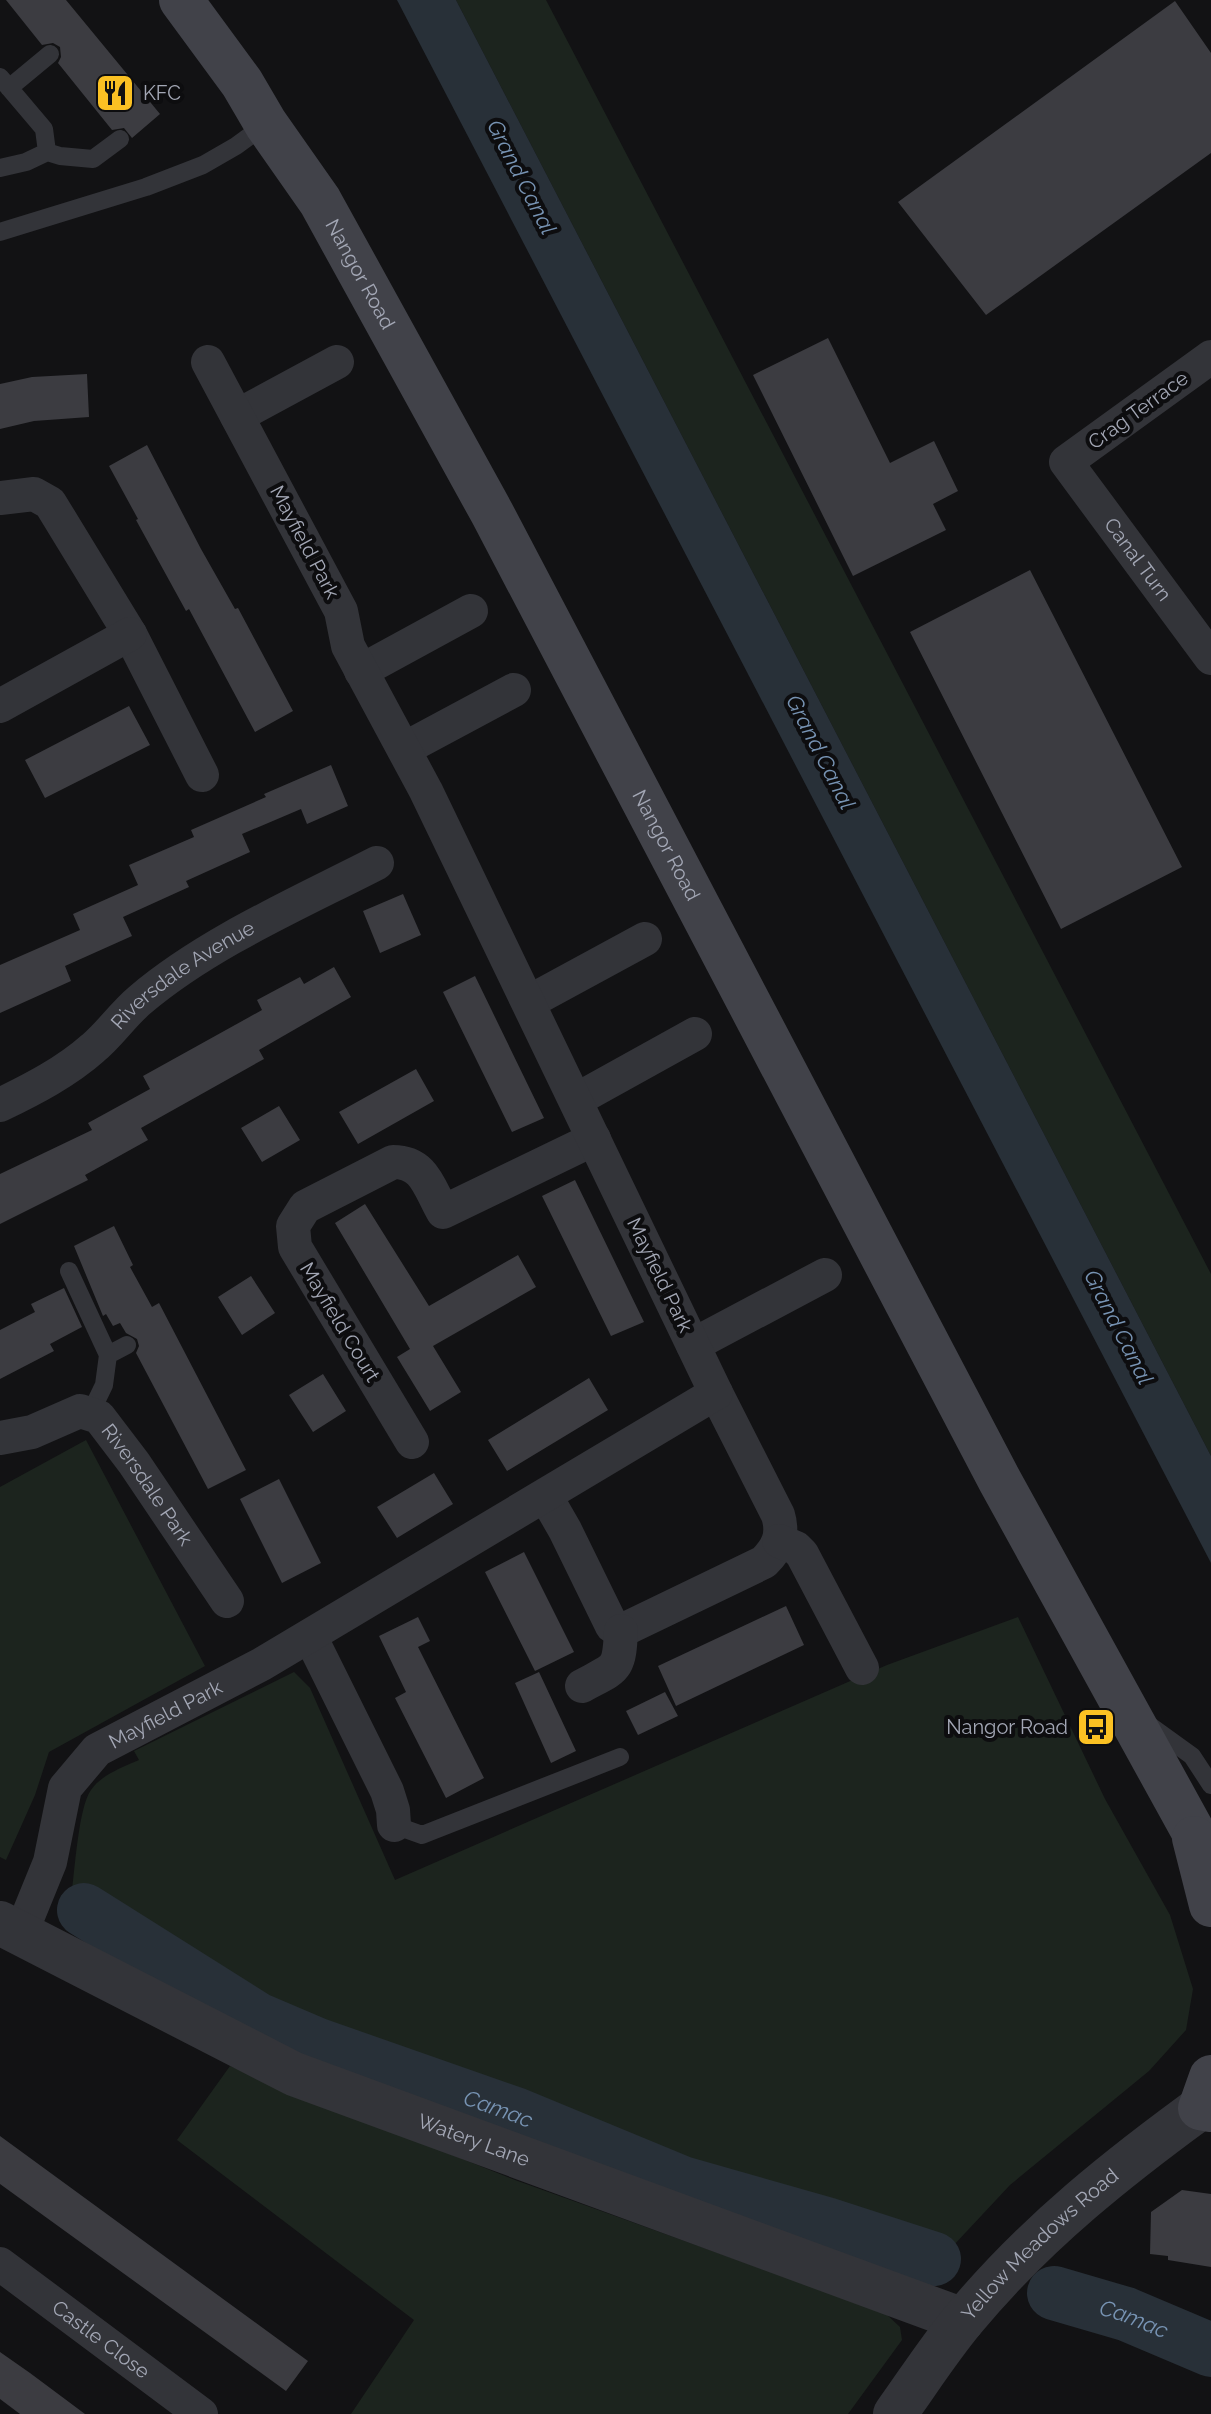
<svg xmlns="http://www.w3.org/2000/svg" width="1211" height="2414" font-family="Raleway,sans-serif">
<rect width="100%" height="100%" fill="#121214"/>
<path fill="#1c241e" d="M456,0H546L1211,1274V1456Z
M86,1440L205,1666L49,1752L35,1795L6,1860L0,1857V1487Z
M1018,1617L1105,1799L1170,1915L1193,1989L1186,2030L1149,2071L1010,2185L953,2246L800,2203L722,2187L256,2008L172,1949L72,1890C75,1867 79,1806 91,1790C101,1775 123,1767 139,1760L134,1751L294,1672L310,1688L395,1880L887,1665Z
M230,2066L515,2180L885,2313L900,2327L902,2340L848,2414H351L414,2320L177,2140Z"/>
<path fill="#283038" d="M397,0H456L1211,1456V1563Z"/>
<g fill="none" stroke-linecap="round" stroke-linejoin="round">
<g stroke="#283038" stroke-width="54">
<path id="s1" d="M84,1910L257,2019L318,2045L515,2114L682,2183L826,2224L934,2259"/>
<path id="s2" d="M1054,2293L1126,2314L1211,2350"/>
</g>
</g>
<path fill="#3c3c41" d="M6,0H66L160,114L132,138L124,128L112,130L58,63L61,57L60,47L53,43L42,45Z
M1175,1L1211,53V153L986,315L898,202Z
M828,338L890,463L934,441L958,491L933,504L946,530L853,576L753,375Z
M87,374L89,417L34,421L0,429V384L32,377Z
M147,445L201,549L235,609L238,608L293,711L255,732L189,609L186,611L136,520L138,519L109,466Z
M1030,570L1182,867L1061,929L910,632Z
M129,706L150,745L45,798L25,760Z
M331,765L348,806L307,824L301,809L242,834L250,852L186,881L189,887L123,917L132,936L65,966L71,981L0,1013V965L80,930L73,914L138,885L129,865L194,837L191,830L266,797L264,794Z
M403,894L421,935L380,953L363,911Z
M334,967L351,997L259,1050L264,1059L141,1128L148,1140L85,1175L88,1180L0,1224V1174L92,1130L88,1123L150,1089L143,1076L262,1010L257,1000L300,977L304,984Z
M475,976L544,1118L512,1132L443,992Z
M416,1069L434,1101L358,1144L339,1112Z
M279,1106L300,1140L262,1162L241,1128Z
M575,1180L644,1322L611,1336L542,1196Z
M365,1204L429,1306L518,1255L536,1287L433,1346L461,1392L430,1411L397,1357L410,1349L335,1223Z
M114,1226L133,1265L130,1267L152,1307L159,1303L246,1470L208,1489L136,1353L139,1346L137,1339L126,1333L120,1323L113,1326L106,1314L103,1316L74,1246Z
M251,1276L275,1313L242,1335L218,1297Z
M64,1288L82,1327L50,1344L54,1351L0,1379V1330L35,1312L31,1304Z
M323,1374L346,1411L313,1432L289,1395Z
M589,1378L608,1410L507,1471L488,1440Z
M434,1473L453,1504L397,1538L377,1507Z
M279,1479L321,1563L282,1583L240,1499Z
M524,1552L574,1652L535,1671L485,1572Z
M786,1606L804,1645L676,1706L658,1666Z
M418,1617L430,1641L418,1647L484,1778L446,1798L395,1698L406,1692L379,1636Z
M539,1672L576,1751L551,1763L515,1683Z
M665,1692L678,1716L638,1735L626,1711Z
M0,2136L308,2361L286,2391L0,2184Z
M1182,2190L1211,2194V2267L1168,2260V2256L1150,2254L1151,2212Z
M0,2352L30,2373L85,2414H20L0,2399Z"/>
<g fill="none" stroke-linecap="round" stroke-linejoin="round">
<path stroke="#333439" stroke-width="18" d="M0,77L44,129L47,152L26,162L0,168
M9,88L50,54
M47,152L60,156L93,159L120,139
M0,232L146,187L203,165L236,146L266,124
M69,1271L108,1355
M90,1414L104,1385L108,1355L127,1345
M1149,1725L1192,1756L1211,1785
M394,1825L422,1835L620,1757"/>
<g stroke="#333439" stroke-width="34">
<path id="s3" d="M1211,357L1066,462L1211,658"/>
<path d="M237,416L337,362"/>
<path d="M0,498L34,494L50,503L130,634L202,775"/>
<path d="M361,671L471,611"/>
<path d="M0,706L130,634"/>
<path d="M404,749L514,690"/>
<path d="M529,1002L645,939"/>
<path d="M576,1100L695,1034"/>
<path id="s4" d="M0,1105C33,1089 66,1072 93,1048C110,1034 123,1014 140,1000C207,943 299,903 377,863"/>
<path d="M693,1345L825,1275"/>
<path id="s5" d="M0,1438L32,1432L80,1411L99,1417L134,1463L227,1601"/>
<path d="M412,1442L295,1247L293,1226L305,1207L393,1162C425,1162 429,1188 443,1212L594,1139"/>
<path d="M546,1497L565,1530L612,1626L621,1631L764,1562C778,1548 784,1535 778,1515L716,1393"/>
<path d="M779,1541L796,1548L802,1554L862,1668"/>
<path d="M310,1636L387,1791L393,1810L394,1825"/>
<path d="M582,1686C617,1667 619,1671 621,1631"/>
<path id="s6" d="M19,1933L28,1916L50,1862L65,1788L97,1750L262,1664L716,1393L426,791L348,646L341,611L208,362"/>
<path id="s7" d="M0,2264L201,2414"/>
</g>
<g stroke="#333439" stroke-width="44">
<path id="s8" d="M0,1923L294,2074L963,2320"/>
<path id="s9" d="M895,2414C918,2382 939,2349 964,2319C1035,2233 1121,2165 1211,2100"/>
</g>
<g stroke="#414249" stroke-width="44">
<path id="s10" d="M181,0L242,83L266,124L320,201L492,513L1000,1481L1211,1864"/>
<path d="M1194,1838L1211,1905"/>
<path d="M1211,2077L1200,2108L1211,2110"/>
</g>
</g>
<defs>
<symbol id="restaurant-square" viewBox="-11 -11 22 22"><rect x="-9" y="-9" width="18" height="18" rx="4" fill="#fbc123" stroke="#0d0d0f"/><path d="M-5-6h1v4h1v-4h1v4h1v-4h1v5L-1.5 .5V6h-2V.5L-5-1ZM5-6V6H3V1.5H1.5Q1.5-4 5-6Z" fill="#111"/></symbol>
<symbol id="bus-square" viewBox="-11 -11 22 22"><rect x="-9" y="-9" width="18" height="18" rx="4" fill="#fbc123" stroke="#0d0d0f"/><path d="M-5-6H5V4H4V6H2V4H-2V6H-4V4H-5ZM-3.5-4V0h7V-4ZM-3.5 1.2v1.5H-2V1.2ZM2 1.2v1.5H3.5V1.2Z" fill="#111"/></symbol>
</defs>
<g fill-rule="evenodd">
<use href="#restaurant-square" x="93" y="71" width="44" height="44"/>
<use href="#bus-square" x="1074" y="1705" width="44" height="44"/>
</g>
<g text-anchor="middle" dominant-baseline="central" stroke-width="8" stroke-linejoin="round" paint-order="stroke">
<g font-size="20" fill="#a3a7b5" stroke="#0d0d0f" text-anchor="start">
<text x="143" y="93">KFC</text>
<text x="1068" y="1727" text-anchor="end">Nangor Road</text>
</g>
<g font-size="20" fill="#a3a7b5" stroke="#0d0d0f">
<text stroke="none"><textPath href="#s10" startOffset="328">Nangor Road</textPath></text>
<text transform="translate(1138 410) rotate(-36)">Crag Terrace</text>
<text transform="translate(305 542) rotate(62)">Mayfield Park</text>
<text stroke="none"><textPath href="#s3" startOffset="300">Canal Turn</textPath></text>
<text stroke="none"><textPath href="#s10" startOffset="976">Nangor Road</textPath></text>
<text stroke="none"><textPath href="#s4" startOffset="226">Riversdale Avenue</textPath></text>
<text transform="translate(660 1275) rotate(64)">Mayfield Park</text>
<text transform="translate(340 1322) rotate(59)">Mayfield Court</text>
<text stroke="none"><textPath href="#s5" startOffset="188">Riversdale Park</textPath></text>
<text stroke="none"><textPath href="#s6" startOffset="280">Mayfield Park</textPath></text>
<text stroke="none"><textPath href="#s8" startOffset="522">Watery Lane</textPath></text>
<text stroke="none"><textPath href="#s9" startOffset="224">Yellow Meadows Road</textPath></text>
<text stroke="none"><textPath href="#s7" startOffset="126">Castle Close</textPath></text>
</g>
<g font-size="22" font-style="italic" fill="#7793b3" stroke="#0d0d0f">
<text transform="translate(522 177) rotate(63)">Grand Canal</text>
<text transform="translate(821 752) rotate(63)">Grand Canal</text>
<text transform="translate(1119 1327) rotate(63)">Grand Canal</text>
<text stroke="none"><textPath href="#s1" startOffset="462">Camac</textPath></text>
<text stroke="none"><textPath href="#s2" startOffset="84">Camac</textPath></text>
</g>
</g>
</svg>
